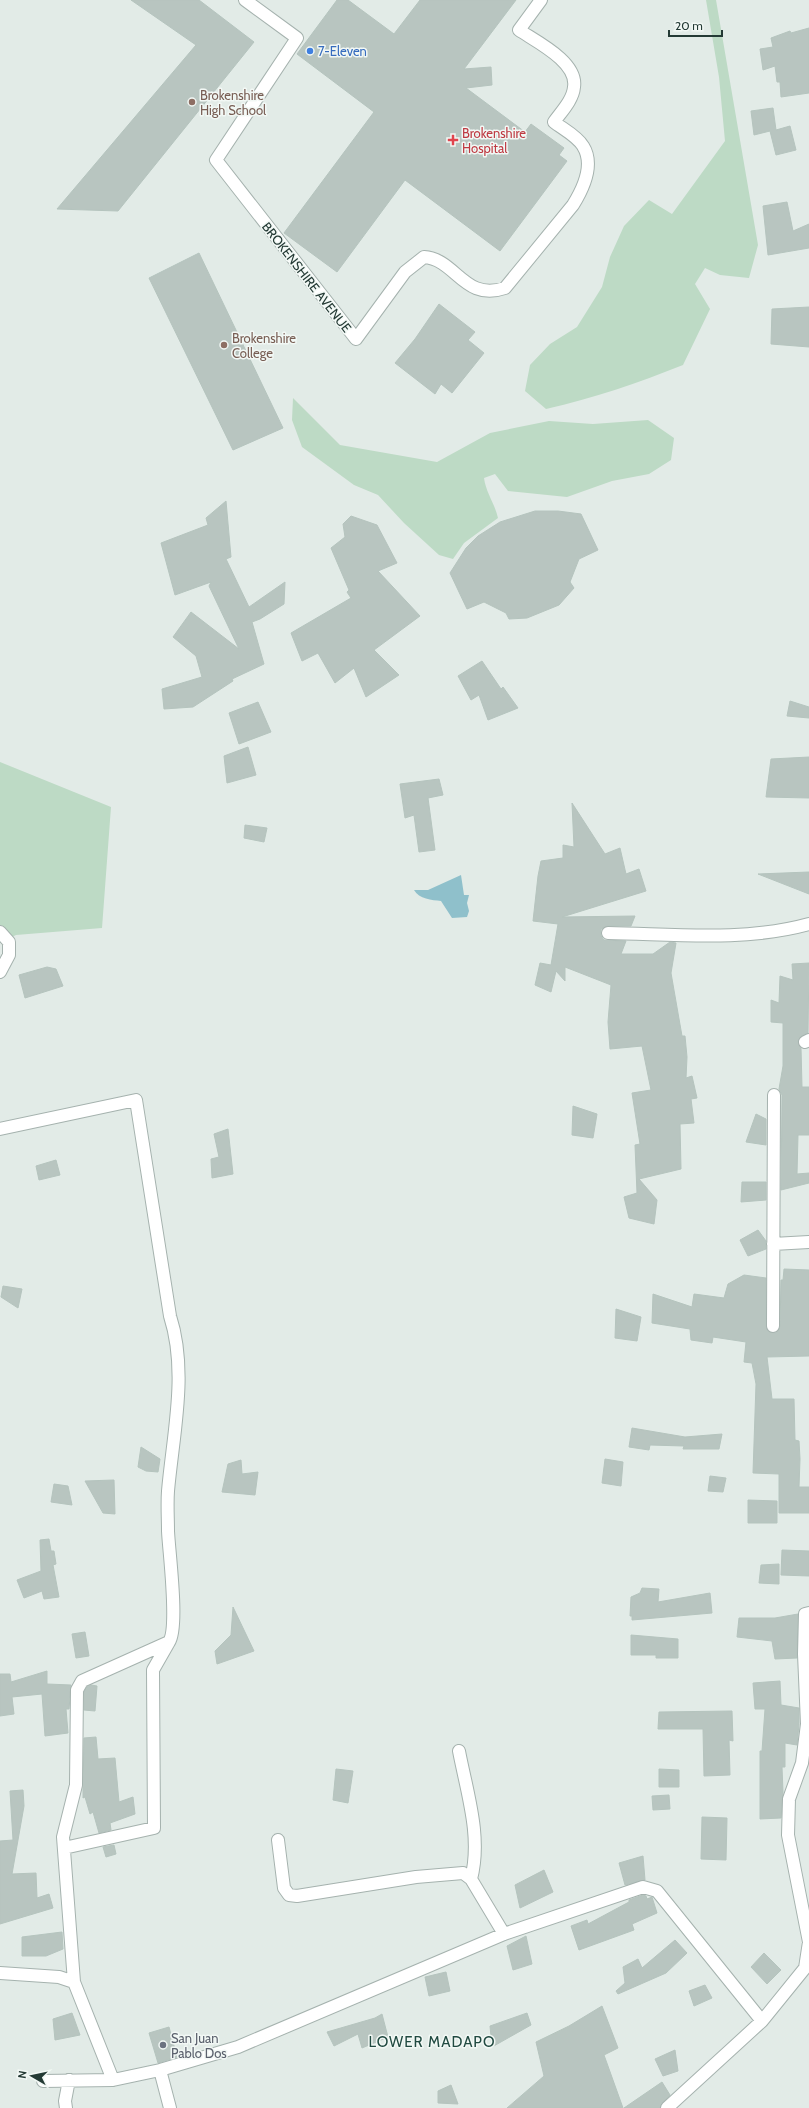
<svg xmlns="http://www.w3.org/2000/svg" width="809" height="2108" font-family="Cabin,sans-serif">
<rect width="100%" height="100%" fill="#e2ebe7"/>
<path fill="#bddac5" d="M706,0H716L758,245L749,278L720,275L705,268L695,284L710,309L683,365C638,383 594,398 546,409L525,391L530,365L550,344L577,327L602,287L610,257L624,226L649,200L672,214L725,141L719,77Z
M293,398L340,445L437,462L490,433L549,421L593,424L648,420L674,438L671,460L649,474L612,481L567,497L508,491L495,474L484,478C486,493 495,504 498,518L464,543L453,559L439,555L404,523L378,495L354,485L302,447L292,420Z
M0,762L111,807L102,928L16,935L0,943Z"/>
<path fill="#8fc0cb" d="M461,875L464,895H469L467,903L469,911L467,917L452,918L441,901C432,900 419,899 414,890H428Z"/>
<path fill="#b8c5c0" stroke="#b5c4be" d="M131,0H199L254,42L118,211L57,209L196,45Z
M337,0H348L394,34L420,0H516L464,69L491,67L492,85L466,88L525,132L531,124L564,148L559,155L567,161L500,251L405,180L337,272L284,233L374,112L297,54Z
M809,28V93L781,97L780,82H777L775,66L763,70L760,49L773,47L771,38L790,31L791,33Z
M773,108L776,130L790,126L796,150L776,155L770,131L754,135L751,111Z
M787,202L793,231L809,224V248L768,255L763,206Z
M199,253L283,428L233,450L149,278Z
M439,304L475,332L468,340L484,353L452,393L441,384L435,394L395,363L415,339Z
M809,307V347L771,344L772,309Z
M226,501L231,557L226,559L249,607L285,582L284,604L260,619L252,622L264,664L232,679L233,681L193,707L164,709L162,689L202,677L196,656L173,637L191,612L239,649L209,586L211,582L175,595L161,543L208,525L206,518Z
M535,511H558L581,514L598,550L579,559L570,582L574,588L559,605L527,618L509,619L506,613L484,602L467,609L450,573L466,548L478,536L500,522Z
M351,516L377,525L397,563L378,571L420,616L374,650L399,675L366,697L354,668L335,683L318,653L302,661L291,633L351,598L347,592L349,590L331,548L345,537L343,524Z
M482,661L501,689L503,687L518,708L488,720L479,695L471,700L458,676Z
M790,701L809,707V718L787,716Z
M258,702L271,732L239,744L229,713Z
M248,747L256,775L227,783L224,756Z
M809,757V798L766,797L771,759Z
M439,779L443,795L428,798L435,850L419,852L414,815L405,818L400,784Z
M572,803L605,854L620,848L626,874L639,869L646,891L562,917L635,916L631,926H608L601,929V936L604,940L626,941L621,954H653L670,942L676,943L671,973L682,1036H685L687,1057L686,1078L692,1076L697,1098L691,1099L694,1123L680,1124L681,1169L639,1179L657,1200L654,1224L629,1218L624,1197L637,1193L635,1145L640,1144L632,1093L651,1090L642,1046L610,1049L608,1022L611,985L565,967V981L556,971L551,992L535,985L540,963L551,965L558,924L533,921L538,876L541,861L563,858V845L574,847Z
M245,825L267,828L264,842L244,838Z
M809,872V894L758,874Z
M809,963L808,1033L799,1038L798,1042L801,1048L802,1087H809V1135H798L797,1174L809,1173V1183L781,1190L782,1095L779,1089L783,1066V1023L771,1022V1000L779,1003L780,976L793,980L792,964Z
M47,967L56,969L63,986L25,998L19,975Z
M573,1106L597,1114L593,1138L572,1135Z
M756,1114L766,1119V1145L746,1142Z
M228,1129L233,1174L212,1178L211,1159L219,1157L214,1134Z
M56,1160L60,1175L39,1180L36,1166Z
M742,1182H766V1200L741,1202Z
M758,1230L766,1241V1249L748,1256L740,1240Z
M784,1269L809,1270V1356L767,1357L772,1399H794L795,1440L799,1441L800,1459L799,1487H809V1513H779V1474L753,1473L756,1384L752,1363L744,1362L746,1342L713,1337L712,1343L691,1340L690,1329L652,1323L653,1294L692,1307L694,1294L724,1298L728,1284L744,1275L766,1278V1326L769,1332L776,1333L780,1326L781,1280H783Z
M3,1286L22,1289L18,1308L1,1297Z
M616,1309L641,1317L637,1341L615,1338Z
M632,1428L685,1437L722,1434L719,1449H683L684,1446L650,1445L649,1450L629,1447Z
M141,1447L160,1459L158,1472L146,1471L138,1467Z
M605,1459L623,1462L621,1486L602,1483Z
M241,1460L242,1474L258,1472L255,1495L222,1492L228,1464Z
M710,1476L726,1478L723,1492L708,1491Z
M114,1480L115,1514L103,1513L85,1481Z
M54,1484L68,1486L72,1505L51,1502Z
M748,1500L777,1501V1523H748Z
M49,1539L51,1551H54L56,1564L53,1565L59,1597L44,1599L42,1591L24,1598L17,1580L41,1571L40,1540Z
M782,1550L809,1551V1576L781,1575Z
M779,1564V1584L759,1583L761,1565Z
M642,1588L659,1589L658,1602L710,1593L712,1613L632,1620V1616H630L631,1597L640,1593Z
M233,1607L254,1651L217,1664L215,1651L231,1635Z
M798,1614L797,1658L775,1659L772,1641L737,1637L739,1618H775Z
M85,1632L89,1656L76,1658L72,1634Z
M631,1635L678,1639V1658H656V1655H631Z
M47,1671V1684L71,1685L69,1709H66L68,1733L45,1736L42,1694L12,1697L14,1714L0,1716V1674H10L11,1682Z
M780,1681L781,1705L799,1708V1724L797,1745L785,1743V1767H782L783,1792L781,1818L760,1819V1751H762L765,1709H755L753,1683Z
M91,1685L97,1686L95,1711L84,1710V1692L87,1687Z
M732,1711L733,1741L729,1740L730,1775L704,1776L703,1729H658L659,1712Z
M96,1737L98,1759L115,1758L119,1802L133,1797L135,1814L110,1823L111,1830L99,1833L93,1812L90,1814L85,1797L83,1798V1790L84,1738Z
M336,1769L353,1771L348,1803L333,1800Z
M659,1769L679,1770V1787H659Z
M23,1790L24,1806L12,1874L36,1873L37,1898L49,1894L53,1908L0,1924V1841L13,1840L10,1791Z
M669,1795L670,1809L653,1810L652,1796Z
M702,1817L727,1818L726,1860L701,1859Z
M114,1845L116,1854L106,1857L103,1847Z
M643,1856L645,1880L625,1885L619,1863Z
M544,1870L553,1892L520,1908L515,1885Z
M643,1895L646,1896L647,1899L652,1897L657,1913L632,1924L634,1930L579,1950L571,1926L587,1920L588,1924L629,1902V1900Z
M62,1932L63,1949L46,1956H22V1937Z
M526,1936L532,1964L513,1970L507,1946Z
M675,1940L687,1953L666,1973L618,1994L616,1991L625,1983L623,1967L638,1959L642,1968Z
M764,1953L781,1970L767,1984L751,1967Z
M446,1972L450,1991L429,1996L425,1977Z
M705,1985L712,1998L694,2006L689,1991Z
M602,2006L618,2048L604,2055L623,2108H507L544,2076L536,2042L569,2026Z
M72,2013L80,2035L55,2040L53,2019Z
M527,2013L531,2025L492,2047L490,2026Z
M382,2014L388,2037L362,2048L358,2034L334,2046L327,2032L375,2018Z
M169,2027L177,2057L158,2063L149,2033Z
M675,2050L678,2071L663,2076L655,2059Z
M662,2082L670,2095L662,2103L660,2108H624Z
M451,2085L458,2104L438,2103V2091Z"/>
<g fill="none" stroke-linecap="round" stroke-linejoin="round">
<defs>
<path id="minor" d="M245,0L297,38L216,160L356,339L405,272L424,257C456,259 464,302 505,288L573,205C583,189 595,165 583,146C577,136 563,129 554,122C561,112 573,100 574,87C578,62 537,42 519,30L541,0
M0,932L9,942V955L0,972
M608,933C674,934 744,942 809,924
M805,1042L809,1040
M0,1129L136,1100L170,1316C188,1372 173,1434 168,1491C167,1504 168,1518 168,1531C169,1553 179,1627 169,1642L82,1681L77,1690L76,1785L63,1837L74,1982L113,2080
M773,1244L809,1242
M773,1326L774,1095
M459,1751C467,1793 482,1837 471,1879
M278,1840L284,1888L289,1895L297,1896L416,1877L463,1873L471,1879L504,1934
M64,1848L154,1828L153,1670L169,1642
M0,1973L59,1977L74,1982
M160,2070L170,2108
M43,2081L113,2080L160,2070L238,2047L504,1934L643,1887L657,1891L762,2021
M66,2108L65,2101L69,2080
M667,2108L762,2021L805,1968L809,1942L788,1835L789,1799L802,1763L807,1724L804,1654L805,1614L809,1613"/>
</defs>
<use href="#minor" stroke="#a5b2ae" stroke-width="14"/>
<use href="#minor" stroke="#fff" stroke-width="12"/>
</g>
<circle fill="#3f7fe0" stroke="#f2f8f5" stroke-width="1.5" cx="310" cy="51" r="4"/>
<g fill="#8d6e63" stroke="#f2f8f5" stroke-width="1.5">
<circle cx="192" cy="102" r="4"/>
<circle cx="224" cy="345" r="4"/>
</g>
<path fill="#e0444e" stroke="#f2f8f5" stroke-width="1.5" d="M451 134h4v4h4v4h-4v4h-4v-4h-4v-4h4z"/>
<circle fill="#6b7280" stroke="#f2f8f5" stroke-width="1.5" cx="163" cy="2045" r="4"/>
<g text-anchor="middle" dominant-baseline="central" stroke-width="3" stroke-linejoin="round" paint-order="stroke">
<g font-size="13" fill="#366cbe" stroke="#f2f8f5" text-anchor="start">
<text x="318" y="51">7-Eleven</text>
</g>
<g font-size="13" fill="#785e54" stroke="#f2f8f5" text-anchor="start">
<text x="200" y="95">Brokenshire<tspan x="200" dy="15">High School</tspan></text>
<text x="232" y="338">Brokenshire<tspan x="232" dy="15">College</tspan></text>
</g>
<g font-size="13" fill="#be3a42" stroke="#f2f8f5" text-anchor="start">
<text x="462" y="133">Brokenshire<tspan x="462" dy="15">Hospital</tspan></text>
</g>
<g font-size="13" fill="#243a35" stroke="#f2f8f5">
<text transform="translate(307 277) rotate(52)">BROKENSHIRE AVENUE</text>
</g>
<g font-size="13" fill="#5b616d" stroke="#f2f8f5" text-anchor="start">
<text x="171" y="2038">San Juan<tspan x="171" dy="15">Pablo Dos</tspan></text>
</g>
<g font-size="15" letter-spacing="1" fill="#214a41" stroke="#f2f8f5">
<text x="432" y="2042">LOWER MADAPO</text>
</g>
</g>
<g transform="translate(32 2076) rotate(279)" stroke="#f2f8f5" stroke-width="3" paint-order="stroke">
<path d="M0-3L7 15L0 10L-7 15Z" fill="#243a35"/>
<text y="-6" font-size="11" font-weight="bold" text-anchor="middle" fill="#243a35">N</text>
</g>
<path d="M669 30v6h53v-6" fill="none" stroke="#243a35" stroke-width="2"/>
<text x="675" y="30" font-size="12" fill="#243a35" stroke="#f2f8f5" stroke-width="3" paint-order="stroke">20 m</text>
</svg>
